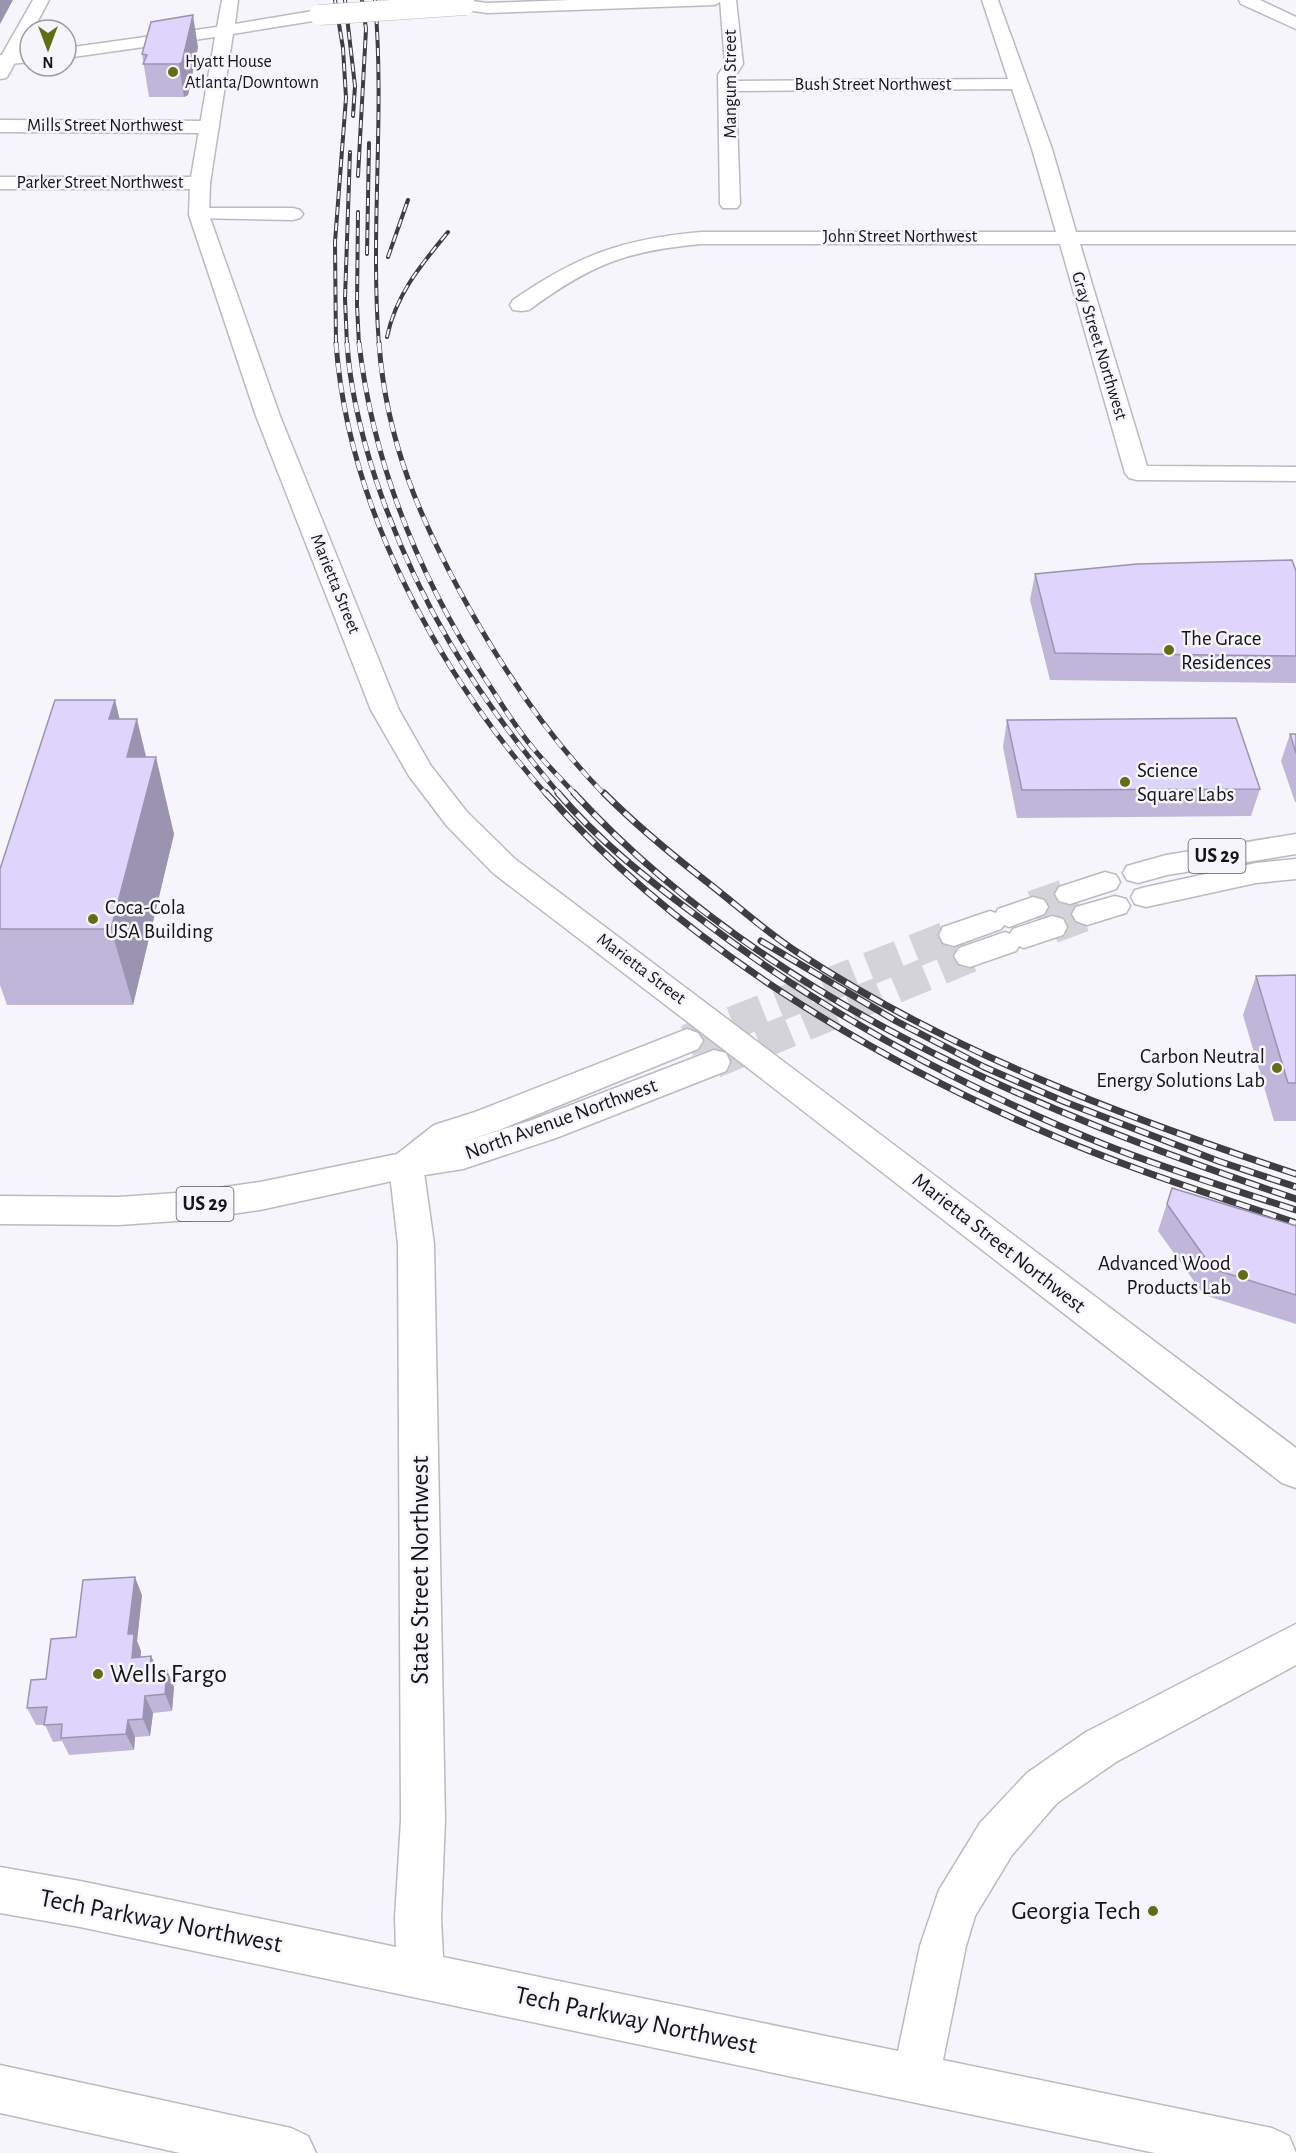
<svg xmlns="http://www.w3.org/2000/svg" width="1296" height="2153" font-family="'Alegreya Sans',sans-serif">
<rect width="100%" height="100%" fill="#f6f5fc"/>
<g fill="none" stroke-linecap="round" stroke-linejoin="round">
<path stroke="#d4d3da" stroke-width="33" stroke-dasharray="33 16" stroke-linecap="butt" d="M1033,907L1070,894
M1052,927L1087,914
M687,1041L954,935
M714,1062L970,956"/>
<defs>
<path id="minor" d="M33,0H49L33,30H30V35L9,74L6,78L0,79V58Z
M720,0H736L743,64L736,75V81L1008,79L982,0H998L1052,149L1076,232H1296V244H1080L1147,466L1296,467V481L1137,480L1129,478L1125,473L1060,244H701C625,251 590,265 529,310L521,311L513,310L510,305L513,300C578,255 623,239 701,232H1056L1032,149L1012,89L736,91L740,204L737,208H723L720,204L718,75L725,64Z
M0,120L210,121L217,123L219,127L217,131L210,133L0,132Z
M0,177H200L207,179L210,183L207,187L200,189H0Z
M199,208H293L300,210L303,214L300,218L293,220L192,218L189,214L192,210Z
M406,1152L418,1156L423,1165L434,1244L445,1820L441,1918L443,1957L898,2051L920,1946L939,1890L980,1823L1027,1773L1086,1732L1296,1624V1665L1116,1762L1057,1803L1012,1855L975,1916L966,1946L943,2060L1272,2128L1289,2136L1296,2153H1155L80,1927L0,1913V1867L80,1881L396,1947L395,1918L401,1820L398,1244L389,1165L394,1156Z
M0,2065L291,2128L308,2136L316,2153H180L0,2113Z"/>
<path id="major" d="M222,0H238L235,24L319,10L325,11L328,15L325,19L319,20L233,34L210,183L209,215L280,416L399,710L431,766L467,812L515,859L1296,1448V1488L1282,1483L757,1075L493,873L447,826L409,776L371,710L256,416L189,215L190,183L215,37L66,58V48L217,27Z
M465,0L487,3L571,0H723L715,5L487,13L459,9L457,5Z
M1239,0H1260L1296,17V29L1241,4Z
M30,52V62L0,65V55Z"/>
<path id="highway" d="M1296,834V854L1167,875L1138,883L1127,880L1123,873L1127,866L1166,855Z
M1296,859V879L1256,883L1146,907L1135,904L1131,897L1135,890L1146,887L1256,863Z
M1105,872L1116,875L1120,882L1116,889L1070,904L1059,901L1055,894L1059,887Z
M1115,896L1126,899L1130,906L1126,913L1087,925L1076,921L1072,914L1076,907Z
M1033,897L1044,900L1048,907L1044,914L1009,927L1004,925L1001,929L954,946L943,943L939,935L943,927L990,911L996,913L998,909Z
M1052,916L1063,919L1067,927L1063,935L1024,948L1019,946L1016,951L970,967L959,964L954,956L959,948L1005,932L1010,934L1013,929Z
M687,1029L698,1033L703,1041L698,1049L499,1130L457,1144L532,1120L714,1050L726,1053L730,1062L726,1071L556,1138L463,1169L406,1178L260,1210L190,1220L119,1225L0,1224V1196L119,1197L190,1192L260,1182L397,1154L434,1125L475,1112Z"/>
</defs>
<use href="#minor" stroke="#bbbac1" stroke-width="3"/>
<use href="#major" stroke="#bbbac1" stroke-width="3"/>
<use href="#highway" stroke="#bbbac1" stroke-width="3"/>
<use href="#minor" fill="#fff" fill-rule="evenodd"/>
<use href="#major" fill="#fff" fill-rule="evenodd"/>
<use href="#highway" fill="#fff" fill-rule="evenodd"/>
<defs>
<path id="rail-far2" d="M335,0L343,48L346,98L335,242L336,345
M345,0L355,86L353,116
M375,0C385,115 370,230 379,345
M358,176L366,29L362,0
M358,212L357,305L359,345
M367,254L369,143
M388,257L408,200
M387,337C396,294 421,265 448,232
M347,345L345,299L350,152"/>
<path id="rail-far1" d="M336,343C348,508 438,673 547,795
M347,343C350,388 361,434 375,477C416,601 476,696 560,795
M359,343C373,465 420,578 486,680C501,703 515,727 533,748C546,764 561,779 576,795
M379,343C386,442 421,522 469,608C507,676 550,739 605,795"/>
<path id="rail" d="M546,793C677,940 860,1052 1040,1130C1123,1167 1210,1194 1296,1223
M558,793C599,841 647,879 697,916C820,1011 959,1086 1103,1144C1166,1169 1231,1189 1296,1210
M574,793C765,1000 1035,1111 1296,1199
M604,793C636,825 671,854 707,882C738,906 767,933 800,954C952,1053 1125,1117 1296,1174
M761,941L896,1021L984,1067L1065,1102L1218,1161L1296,1187"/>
</defs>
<use href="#rail-far2" stroke="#3e3e41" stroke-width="4"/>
<use href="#rail-far1" stroke="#3e3e41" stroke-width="5"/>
<use href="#rail" stroke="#3e3e41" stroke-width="7"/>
<use href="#rail-far2" stroke="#f6f5fc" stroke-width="2" stroke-dasharray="8" stroke-linecap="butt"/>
<use href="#rail-far1" stroke="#f6f5fc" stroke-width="4" stroke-dasharray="10" stroke-linecap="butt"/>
<use href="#rail" stroke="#f6f5fc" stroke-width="4.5" stroke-dasharray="14" stroke-linecap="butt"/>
<defs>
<path id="major-bridge" d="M319,15L465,5"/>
</defs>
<use href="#major-bridge" stroke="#bbbac1" stroke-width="21" stroke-linecap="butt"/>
<use href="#major-bridge" stroke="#fff" stroke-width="20"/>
</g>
<path fill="#bfb6d9" d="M198,47L188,95L184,97H149L142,54Z
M1296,571V683L1050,680L1030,600L1035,574Z
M115,700L119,719L146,757L174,834L133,1005H7L0,985V869Z
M1007,720L1260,789L1251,816L1017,818L1003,747Z
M1290,734H1296V802H1295L1281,761Z
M1296,975V1121H1274L1243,1015L1256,976Z
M1172,1188L1296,1226V1324L1204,1295L1158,1231Z
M142,1595L137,1641L141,1651V1657L151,1656L158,1671L174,1687L172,1711L153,1713L150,1736L135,1737L134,1750L69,1755L62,1741L53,1742L45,1725H36L27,1708L76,1637Z"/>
<path fill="#9b94b0" d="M0,0H13L0,24Z
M193,15L198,47L188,95L184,97L179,64Z
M115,700L128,753L137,719L151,777L156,757L174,834L133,1005L111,929L109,719Z
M135,1577L142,1595L137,1641L141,1651L139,1675L132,1658L128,1634Z
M151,1656L159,1673L150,1671Z
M167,1670L174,1687L172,1711L165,1694Z
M145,1696L153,1713L150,1736L143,1719Z
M128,1720L135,1737L134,1750L126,1734Z"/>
<path fill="#ded4fc" stroke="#9b94b0" stroke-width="1.5" d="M193,15L182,62L179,64H143L147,55L142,54L151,22Z
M1292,560L1296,571V656L1055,653L1035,574L1137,564Z
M55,700H115L109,719H137L127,757H156L111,929H0V869Z
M1236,718L1260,789L1022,790L1007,720Z
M1290,734H1296V753Z
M1296,975V1083H1288L1256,976Z
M1172,1188L1296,1226V1295L1213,1269L1167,1204Z
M135,1577L128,1634H134L132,1658L151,1656L150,1671L167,1670L165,1694L145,1696L143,1719L128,1720L126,1734L61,1738L62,1724L44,1725L47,1707L27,1708L31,1680L46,1679L51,1639L76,1637L83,1580Z"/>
<g fill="#636d15" stroke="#f6f5fc" stroke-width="2">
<circle cx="173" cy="72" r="6"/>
<circle cx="1169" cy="650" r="6"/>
<circle cx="1125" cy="782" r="6"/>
<circle cx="93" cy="919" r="6"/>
<circle cx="1277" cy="1068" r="6"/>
<circle cx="1243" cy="1275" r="6"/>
<circle cx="98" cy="1674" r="6"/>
<circle cx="1153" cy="1911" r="6"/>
</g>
<g text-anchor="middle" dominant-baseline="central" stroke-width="5" stroke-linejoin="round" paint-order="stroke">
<g font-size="18" fill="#151517" stroke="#f6f5fc" text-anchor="start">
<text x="185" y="62">Hyatt House<tspan x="185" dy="21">Atlanta/Downtown</tspan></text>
</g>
<g font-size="18" fill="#151517" stroke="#f6f5fc">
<text transform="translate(731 84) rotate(-90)">Mangum Street</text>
<text x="873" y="85">Bush Street Northwest</text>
<text x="105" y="126">Mills Street Northwest</text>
<text x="100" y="183">Parker Street Northwest</text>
<text x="900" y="237">John Street Northwest</text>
<text transform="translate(1099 346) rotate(73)">Gray Street Northwest</text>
<text transform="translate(335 584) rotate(68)">Marietta Street</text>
<text transform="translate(641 969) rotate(37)">Marietta Street</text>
</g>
<g fill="#f6f5fc" stroke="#58585c" stroke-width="1.5">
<rect x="1188.5" y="839" width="57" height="34" rx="4.5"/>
<rect x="176.5" y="1187" width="57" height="34" rx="4.5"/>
</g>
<g font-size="20" font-weight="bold" fill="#151517">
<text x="1217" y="856">US 29</text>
<text x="205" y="1204">US 29</text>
</g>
<g font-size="21" fill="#151517" stroke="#f6f5fc" text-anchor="start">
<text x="1181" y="638">The Grace<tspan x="1181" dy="24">Residences</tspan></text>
<text x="1137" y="770">Science<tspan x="1137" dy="24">Square Labs</tspan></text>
<text x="105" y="907">Coca-Cola<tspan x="105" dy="24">USA Building</tspan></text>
<text x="1265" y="1056" text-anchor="end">Carbon Neutral<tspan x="1265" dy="24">Energy Solutions Lab</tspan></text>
<text x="1231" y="1263" text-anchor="end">Advanced Wood<tspan x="1231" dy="24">Products Lab</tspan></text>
</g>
<g font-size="21" fill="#151517" stroke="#f6f5fc">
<text transform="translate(561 1119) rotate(-20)">North Avenue Northwest</text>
<text transform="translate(999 1243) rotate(38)">Marietta Street Northwest</text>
</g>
<g font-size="26" fill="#151517" stroke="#f6f5fc">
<text transform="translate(420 1570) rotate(-90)">State Street Northwest</text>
<text transform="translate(161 1921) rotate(11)">Tech Parkway Northwest</text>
<text transform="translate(636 2020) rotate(12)">Tech Parkway Northwest</text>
</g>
<g font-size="26" fill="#151517" stroke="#f6f5fc" text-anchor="start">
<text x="110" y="1674">Wells Fargo</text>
<text x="1141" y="1911" text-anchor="end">Georgia Tech</text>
</g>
</g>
<g transform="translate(48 48) rotate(180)"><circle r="28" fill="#f6f5fc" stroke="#9c9ba0" stroke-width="1.5"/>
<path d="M0-4.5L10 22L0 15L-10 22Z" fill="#636d15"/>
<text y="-9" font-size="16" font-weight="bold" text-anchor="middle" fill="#151517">N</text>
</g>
</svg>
